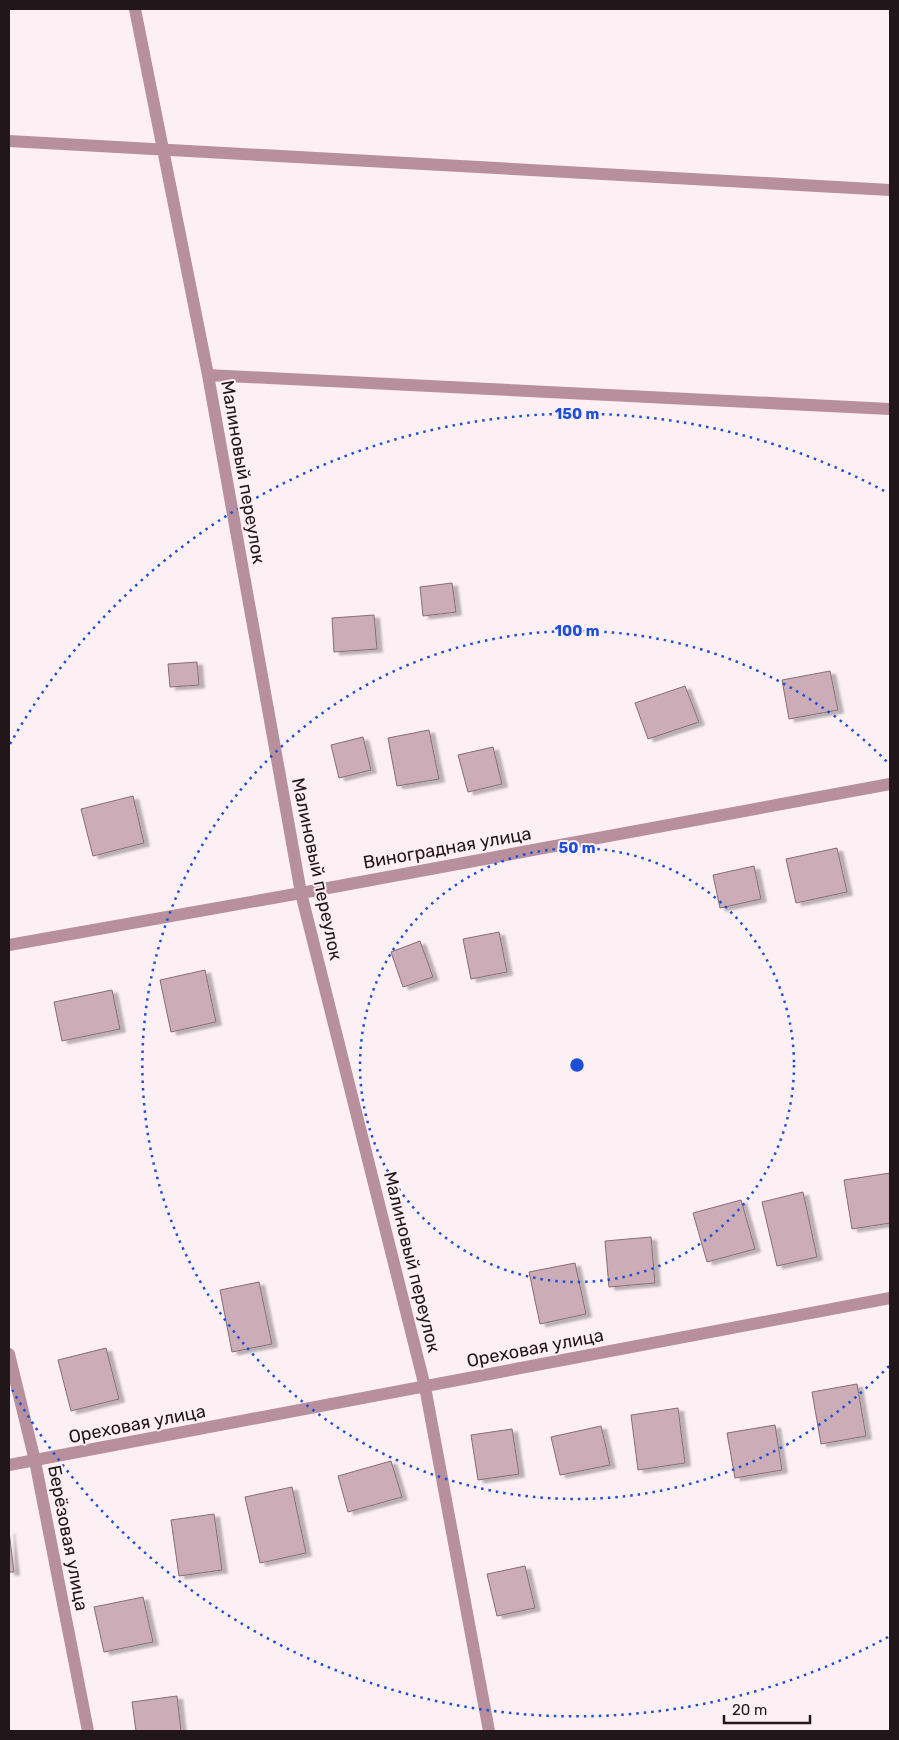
<svg xmlns="http://www.w3.org/2000/svg" width="899" height="1740" font-family="Rubik,sans-serif">
<defs>
<filter id="shadow"><feDropShadow dx="5.5" dy="3" stdDeviation="1" flood-color="#0004"/></filter>
</defs>
<rect width="100%" height="100%" fill="#fdf0f5"/>
<path fill="#cbacb7" stroke="#876c75" filter="url(#shadow)" d="M452,583L456,612L423,616L420,587Z
M374,615L377,649L334,652L332,618Z
M197,662L199,685L170,687L168,664Z
M830,671L838,710L789,719L782,680Z
M685,686L699,722L648,739L635,703Z
M429,730L439,779L397,786L388,738Z
M363,737L371,770L339,778L331,745Z
M493,747L502,784L468,792L458,755Z
M133,796L144,843L93,856L81,809Z
M837,848L847,892L796,903L786,859Z
M754,866L761,899L720,908L713,875Z
M499,932L507,972L471,979L463,939Z
M420,941L433,977L403,987L391,952Z
M205,970L216,1022L171,1032L160,980Z
M112,990L120,1029L62,1041L54,1002Z
M890,1173V1223L852,1229L844,1180Z
M803,1192L817,1257L777,1266L762,1202Z
M741,1200L755,1249L707,1262L693,1213Z
M651,1237L655,1283L609,1287L605,1241Z
M575,1263L586,1314L540,1324L529,1272Z
M259,1282L272,1344L232,1352L220,1290Z
M106,1348L119,1399L71,1411L58,1360Z
M857,1384L866,1436L821,1444L812,1392Z
M678,1408L685,1463L638,1470L631,1415Z
M775,1425L782,1470L735,1478L727,1433Z
M601,1426L610,1465L560,1475L551,1437Z
M512,1429L519,1474L478,1480L471,1435Z
M391,1461L402,1497L348,1512L338,1476Z
M292,1487L306,1553L260,1563L245,1497Z
M214,1514L222,1570L179,1576L171,1520Z
M9,1531L14,1572H9Z
M525,1566L535,1608L497,1616L487,1574Z
M143,1597L153,1642L104,1652L94,1607Z
M177,1696L181,1731H136L132,1702Z"/>
<g fill="none" stroke-linecap="round" stroke-linejoin="round">
<path stroke="#b78f9d" stroke-width="12" d="M135,9L208,375L301,893L425,1387L489,1731
M9,141L890,190
M208,375L890,409
M9,945L301,893L890,784
M9,1354L35,1461L88,1731
M9,1465L890,1298"/>
</g>
<g fill="none" stroke="#1d4ed8" stroke-width="2.5" stroke-dasharray="2.5 5">
<circle cx="577" cy="1065" r="217"/>
<path d="M889 1366A434 434 0 1 1 889 764"/>
<path d="M888 1637A651 651 0 0 1 10 1386M10 744A651 651 0 0 1 888 493"/>
</g>
<g text-anchor="middle" dominant-baseline="central" stroke-width="4" stroke-linejoin="round" paint-order="stroke">
<g font-size="18" fill="#21161a" stroke="#fdf0f5">
<text transform="translate(243 472) rotate(80)">Малиновый переулок</text>
<text transform="translate(447 848) rotate(-10)">Виноградная улица</text>
<text transform="translate(317 869) rotate(78)">Малиновый переулок</text>
<text transform="translate(412 1262) rotate(76)">Малиновый переулок</text>
<text transform="translate(535 1348) rotate(-11)">Ореховая улица</text>
<text transform="translate(137 1424) rotate(-11)">Ореховая улица</text>
<text transform="translate(68 1538) rotate(79)">Берёзовая улица</text>
</g>
</g>
<circle cx="577" cy="1065" r="8" fill="#1d4ed8" stroke="#fdf0f5" stroke-width="2.5"/>
<g font-size="15" text-anchor="middle" font-weight="bold" fill="#1d4ed8" stroke="#fdf0f5" stroke-width="4" stroke-linejoin="round" paint-order="stroke">
<text x="577" y="419">150 m</text>
<text x="577" y="636">100 m</text>
<text x="577" y="853">50 m</text>
</g>
<rect width="899" height="1740" fill="none" stroke="#21161a" stroke-width="20"/>
<path d="M724 1715v8h86v-8" fill="none" stroke="#21161a" stroke-width="2.5"/>
<text x="732" y="1715" font-size="15" fill="#21161a" stroke="#fdf0f5" stroke-width="4" paint-order="stroke">20 m</text>
</svg>
